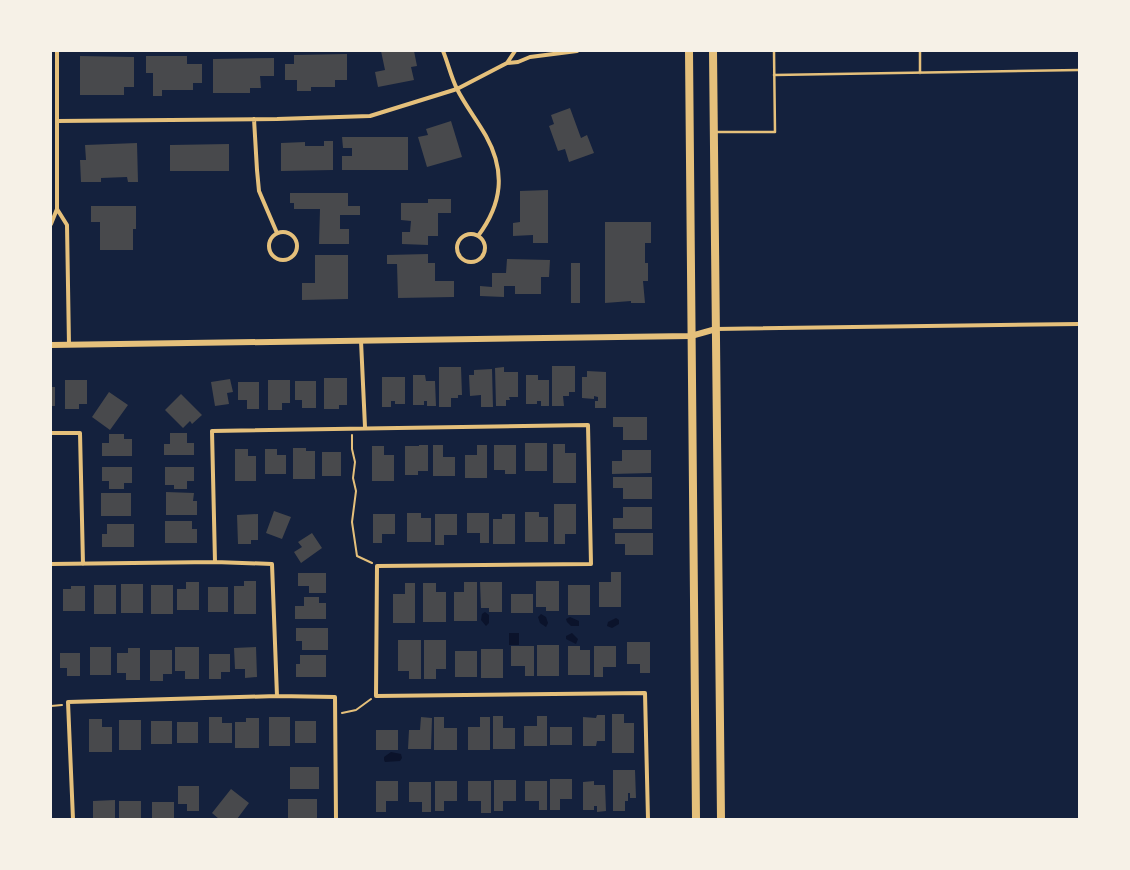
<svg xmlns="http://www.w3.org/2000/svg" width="1130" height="870" font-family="'Nunito Sans',sans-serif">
<rect width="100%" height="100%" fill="#14213d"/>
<path fill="#0b132b" d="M485,612L489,615V623L486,626L481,620L482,614Z
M541,614L546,617L548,623L546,627L540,623L538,617Z
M570,617L579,621V626H571L567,622L566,619Z
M616,618L619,620V624L612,628L607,626L608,622Z
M509,633H519V645H509Z
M572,633L578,639L576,644L566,639V636Z
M391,752L401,754L402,758L400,761L385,762L384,760V757Z"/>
<path fill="#48494c" d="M381,51H414L417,66L411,67L414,80L378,87L375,72L385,70Z
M347,54V80H335V87H311V91H297V80H285V64H294V55Z
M80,56L134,57V87H124V95H80Z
M146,56H187V64H202V83H193V90H162V96H153V73H146Z
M274,58V76H260L261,88H250V93H213V59Z
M570,108L581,138L587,135L594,153L569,162L565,149L558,151L549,126L554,124L551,115Z
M451,121L462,157L427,167L418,137L428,135L426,129Z
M342,137H408V170H342V156H352V148H343Z
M324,141H333V170L281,171V143L305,142V146H324Z
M137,143L138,182H128L127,177L101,178V182H81L80,160H86L85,145Z
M229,144V171H170V145Z
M548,190V243H533V235L513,236V223L520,222V191Z
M290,193H348V206H360V215H340V229H349V244H319L320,209H294V203H290Z
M428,199H451V213H438V236H428V245L402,244V232H410L411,221L401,220V203H428Z
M91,206H136V229H133V250H100V222H91Z
M605,222H651V243H645V263H648V281H643L645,303H631V301L605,303Z
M428,254V263H435V281H454V297L398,298L397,264H387V255Z
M315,255H348V299L302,300V283H315Z
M507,259L550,260L549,277H541V294H515V286H504V297L480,296V286L492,287V273H506Z
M571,263H580V303H571Z
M552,366H575V392H569V396H563L564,406H552Z
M439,367H461L462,395H458V398H451V407H439Z
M504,367V372H518V397H509L510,400H506V406H496L495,368Z
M492,369L493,407H481V395L470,396L469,375H474V370Z
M587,371L606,372V408H595V401H598V397L594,396V399L582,398V377H587Z
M413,375H425L426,381H435L436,406H427V401H424V405H413Z
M526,375H538V380H549V406H541V401H537V404H526Z
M382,377H405V404H395V401H391V407H382Z
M324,378H347V405H339V409H324Z
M230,379L233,392L227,393L229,404L215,406L211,382Z
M65,380H87V404H79V409H65Z
M268,380H290V403H282V410H268Z
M295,381H316V408H302V400H295Z
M238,382H259V409H247V400H238Z
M51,387H55V406H51Z
M109,392L128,405L110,430L92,417Z
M181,394L202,415L192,424L190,421L183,428L165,410Z
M613,417H647V440H623V427H613Z
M170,433H187V443H194V455H164V444H170Z
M109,434H124V439H132V456H102V443H109Z
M525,443H547V471H525Z
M553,444H565V453H576V483H553Z
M419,445H428V471H418V475H405V446H419Z
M433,445H443V457H455V476H433Z
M477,445H487V478H465V455H477Z
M494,445H516V474H505V470H494Z
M372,446H384V455H394V481H372Z
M293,448H306V451H315V479H293Z
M235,449H248V456H256V481H235Z
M265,449H277V455H286V474H265Z
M622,450H651V473L612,474V461H622Z
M322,452H341V476H322Z
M102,467H132V483H124V489H109V481H102Z
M165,467H194V481H187V489H174V485H165Z
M613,477H652V499H623V488H613Z
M166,492L194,493L193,501H197V515H166Z
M101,493H131V516H101Z
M554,504H576V534H565V544H554Z
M623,507H652V529H613V518H623Z
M274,511L291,517L282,539L266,533Z
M525,512H539V517H548V542H525Z
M407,513H421V518H431V542H407Z
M467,513H489V543H480V533H467Z
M258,514V540H251V544H238L237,515Z
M373,514H395V534H382V543H373Z
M435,514H457V535H444V545H435Z
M502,514H515V544H493V519H502Z
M165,521H192V529H197V543H165Z
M107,524H134V547H102V534H107Z
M312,533L322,548L301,563L294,552L302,547L298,542Z
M615,533H653V555H625V544H615Z
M611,572H621V607H599V582H611Z
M298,573H326V593H309V586H298Z
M244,581H256V614H234V586H244Z
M536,581H559V611H546V607H536Z
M186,582H199V610H177V589H186Z
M464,582H477V621H454V592H464Z
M480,582H502V612H489V608H481Z
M405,583H415V623H393V594H405Z
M423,583H436V592H446V622H423Z
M121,584H143V613H121Z
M94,585H116V614H94Z
M151,585H173V614H151Z
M568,585H590V615H568Z
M71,586H85V611H63V589H71Z
M208,587H228V612H208Z
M511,594H533V613H511Z
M304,597H319V603H326V619H295V606H304Z
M296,628H328V650H302V641H296Z
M398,640H421V679H409V671H398Z
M424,640H446V669H436V679H424Z
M627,642H650V673H640V664H627Z
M537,645H559V676H537Z
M511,646H534V676H525V666H511Z
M568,646H580V650H590V675H568Z
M594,646H616V667H603V677H594Z
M90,647H111V675H90Z
M175,647H199V679H185V671H175Z
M256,647L257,677L245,678V669H235L234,648Z
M128,648H140V680H126V673H117V653H128Z
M481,649H503V678H481Z
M150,650H172V674H163V681H150Z
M455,651H477V677H455Z
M60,653H80V676H67V668H60Z
M209,654H230V672H221V679H209Z
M300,655H326V677H296V664H300Z
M612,714H624V723H634V753H612Z
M597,715H605V741H597L596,746H583V717L596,718Z
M493,716H503V728H515V749H493Z
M537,716H547V746H524V726H537Z
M209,717H222V723H232V743H209Z
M269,717H290V746H269Z
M421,717L432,718L431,749H408L409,730H420Z
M434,717H444V728H457V750H434Z
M480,717H490V750H468V727H480Z
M246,718H259V748H235V722H246Z
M89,719H102V727H112V752H89Z
M119,720H141V750H119Z
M151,721H172V744H151Z
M295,721H316V743H295Z
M177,722H198V743H177Z
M550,727H572V745H550Z
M376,730H398V750H376Z
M290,767H319V789H290Z
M613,770H635L636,798H630V793H628V801H625V811H613Z
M550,779H572V799H560V810H550Z
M494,780H516V801H503V811H494Z
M376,781H398V801H386V812H376Z
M435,781H457V801H444V811H435Z
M468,781H491V813H481V801H468Z
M525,781H547V810H539V801H525Z
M594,781V785H605L606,811L597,812V806H594V810H583V782Z
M409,782H431V812H422V802H409Z
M178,786H199V811H187V804H178Z
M231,789L249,803L237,819L225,818L219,819L212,813Z
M288,799H317V819H288Z
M115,800V819H93V801Z
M119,801H141V819H119Z
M152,802H174V819H152Z"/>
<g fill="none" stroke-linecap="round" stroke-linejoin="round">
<path stroke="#e5c07b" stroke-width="2" d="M352,435V449L355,462L353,478L356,491L352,522L357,556L372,563
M51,706L62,705
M342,713L356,710L371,699"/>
<path stroke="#e5c07b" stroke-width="2.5" d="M920,51V73
M774,75L1079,70
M716,132H775L774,51"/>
<path stroke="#e5c07b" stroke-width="4" d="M443,51C448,63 451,77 457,89C465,105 477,120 486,136C506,172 502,204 478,236
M507,63L515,51
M254,119L257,170L259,191L277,233
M57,121L277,119L370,116L457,89L507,63L518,62L530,57L577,51
M57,209L67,225L69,345
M51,224L57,209V51
M269 246a14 14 0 1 1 28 0a14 14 0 1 1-28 0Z
M457 248a14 14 0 1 1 28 0a14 14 0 1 1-28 0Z
M716,329L1079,324
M361,341L365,427
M51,433H80L83,564
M215,562L212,431L588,425L591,564L377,566L376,696L645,693L648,819
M51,564L215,562L272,564L277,696
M73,819L68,702L277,696L335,697L336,819"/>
<path stroke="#e5c07b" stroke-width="6" d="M51,345L691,336L716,329"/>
<path stroke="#e5c07b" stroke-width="8" d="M689,51L696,819
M713,51L721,819"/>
</g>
<rect width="1130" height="870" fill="none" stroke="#f6f1e7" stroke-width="104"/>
</svg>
